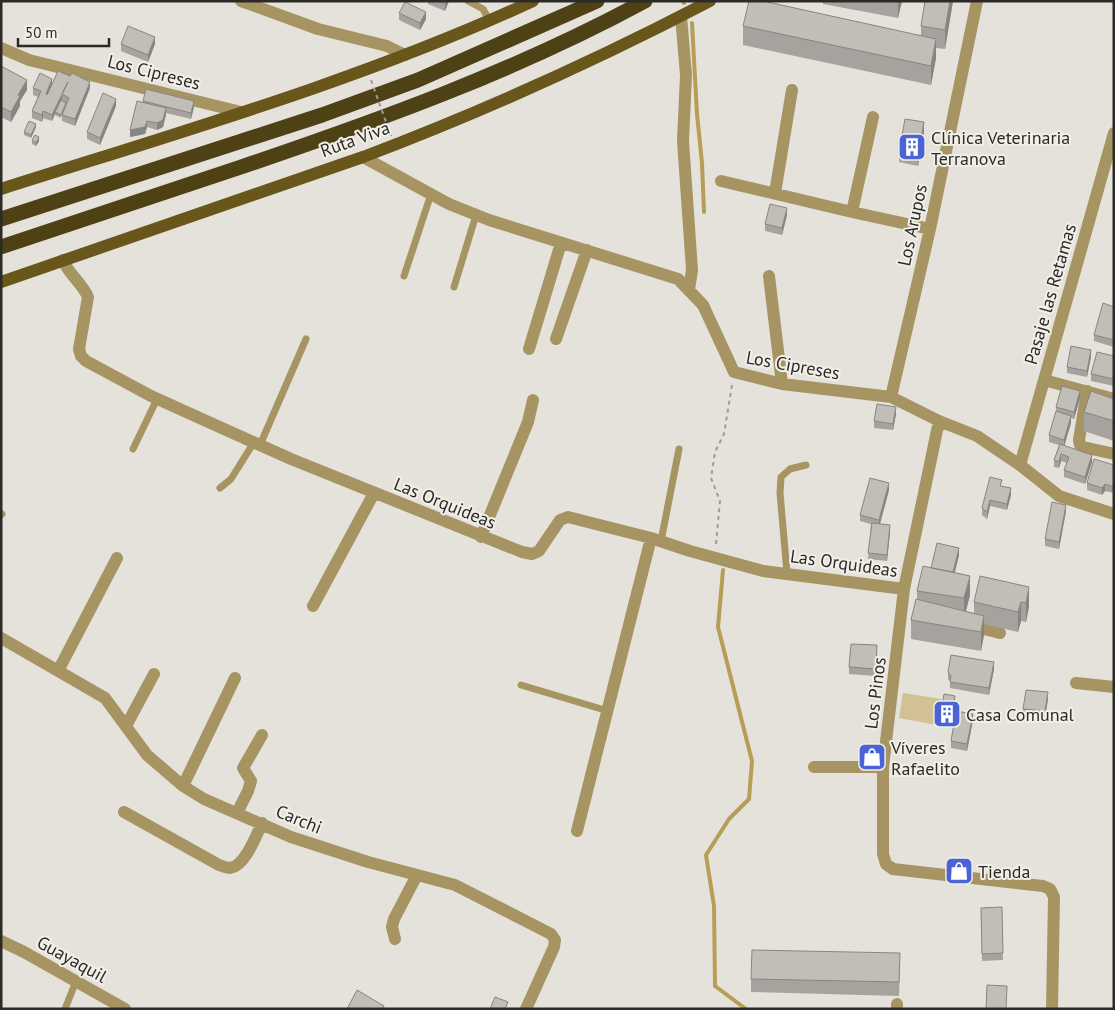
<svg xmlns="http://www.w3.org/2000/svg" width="1115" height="1010" font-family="'PT Sans',sans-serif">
<rect width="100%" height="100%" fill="#e4e2db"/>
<path fill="#d2c193" d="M903,693L942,699L937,725L899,718Z"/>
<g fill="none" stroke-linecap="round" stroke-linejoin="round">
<path stroke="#b79d56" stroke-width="4" d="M683,1L684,3
M692,23L697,114L702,163L704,212
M723,570L718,627L752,761L749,799L729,819L706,855L714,906L715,986L746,1009"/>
<path stroke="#9e9c97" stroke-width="2" stroke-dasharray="4 4" stroke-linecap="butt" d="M716,544L720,501L711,478L715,452L724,434L732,385"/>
<path stroke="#a79463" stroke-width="7" d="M468,1L483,9L489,20
M404,276L431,194
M454,287L476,215
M260,445L306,339
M133,449L157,399
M220,488L231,479L254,442
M1,515L2,514
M661,541L679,449
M787,573L780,493L781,477L790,469L806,465
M521,685L608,711
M65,1009L76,981"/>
<path stroke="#a79463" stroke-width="12" d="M241,1L318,29L387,46L405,55
M681,16L686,75L683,141L692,270L689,290
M1,48L29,60L241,112
M363,157L449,204L489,220L678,279L703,305L734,372L782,384L891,397L939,421L977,436L1020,465L1059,496L1114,514
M721,181L852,212L930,229
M775,193L792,90
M852,212L873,117
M63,260C69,275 82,283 88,297L79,349L81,356L86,361L151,396L224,429L291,459L522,552L532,554L539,551L560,520L568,517L651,538L690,551L763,571L904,589
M769,276L782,384
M556,339L587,250
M529,349L561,243
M1044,380L1114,399
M1087,391L1079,440L1080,445L1083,447L1114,454
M891,397L930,229L977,1
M939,421L904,589L883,767V854L886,864L893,869L1043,886L1050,889L1054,897L1052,1009
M1020,465L1114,133
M481,537L528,422L533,400
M313,606L374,493
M968,625L1000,633
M1,638L105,698L147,755L183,786L204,799L291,837L368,862L455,885L551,934L555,940L554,947L526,1009
M58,671L117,558
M1076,683L1114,687
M126,726L154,674
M814,767H883
M183,786L235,678
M124,812L219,865C222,866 227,868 230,868C245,866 256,836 262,823
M237,813L248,791L251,781L243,768L262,735
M577,831L651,538
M395,939L392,927L394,919L417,875
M1,941L24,952L125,1009
M897,1004V1009"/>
<path stroke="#69561b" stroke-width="12" d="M1,189C180,132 362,80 533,1
M1,282L363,157C482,112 597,60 710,1"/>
<path stroke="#4f4116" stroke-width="15" d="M1,219L322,115L418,80L597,1
M1,247C80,221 159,194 238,168C377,121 516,71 645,1"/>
<path stroke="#9e9c97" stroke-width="2" stroke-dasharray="4 4" stroke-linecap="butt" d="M371,80L391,136"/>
</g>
<path fill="#a6a39e" d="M428,1H449L445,11L428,4Z
M823,1H902L898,18L823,4Z
M953,1L945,49L936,48V58L931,85L743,45V26L921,35V26Z
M399,13L426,19L420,30L399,20Z
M121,44H155L148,62L121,51Z
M1,66L27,90L20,101V106L11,122L1,117Z
M52,84L90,88L75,126L62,121V115L61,118L55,115V114L52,121L43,118L42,122L32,118V111L38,97L33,95V88Z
M143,101L194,107L191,119L166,113L163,127L157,130L147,127L145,134L130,137Z
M116,106L100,145L87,139V132Z
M36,127L31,138L24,135V132Z
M924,132L918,166L899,162V152Z
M32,140L39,141L36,146L32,144Z
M787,215L782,235L765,231V224Z
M1114,307V347L1094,341V335Z
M1114,356V386L1091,381V374Z
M1091,357L1087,377L1067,373V367Z
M1080,398L1074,419L1071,418V423L1064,446L1092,462L1085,484L1064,477V470L1067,463L1061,461L1059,468L1054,467V460L1059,445L1049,442V435L1056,413V407Z
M1114,399V441L1084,431V412Z
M896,414L893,430L874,428V421Z
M1114,465V493L1105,491L1102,495L1087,490V483Z
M1002,486L1011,495L1007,510L990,506L987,519L982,515V508Z
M889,490L880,524L890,532L887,561L868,559L871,524L860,521V515Z
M1066,511L1059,549L1045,546V539Z
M959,555L955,573L970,595L966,611L974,613V602L1029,587V606L1026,622L1021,621L1018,632L984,624V635L981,651L911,639V620L917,599V591L931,568Z
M877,645L876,676L849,674V667Z
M994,669L989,695L950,688V681L948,679V672Z
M1048,699L1045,718L1023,715V709Z
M955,702L951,727L940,725V719Z
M973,720L967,751L951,748V741Z
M1002,907L1003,960L982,961L981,908Z
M900,966L899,996L751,992V979Z"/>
<path fill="#878581" d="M446,1H449L445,11V4Z
M898,1H902L898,18Z
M950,1H953L945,49V30Z
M426,12V19L420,30V23Z
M155,37V44L148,62V55Z
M936,39V58L931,85V66Z
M52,79V86L46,100V94Z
M27,80V90L20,101V106L11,122V112L18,95Z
M68,82L62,94V100L56,112H55V114L52,121V115Z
M90,82V88L75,126V119Z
M116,99V106L100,145V138Z
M194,101V107L191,119V113Z
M166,108V115L163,127L157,130V123Z
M43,111V118L42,122V115Z
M147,121V127L145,134L130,137V130Z
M924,122V132L918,166V156Z
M36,124V127L31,138V135Z
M39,137V141L36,146V143Z
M787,208V215L782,235V228Z
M1091,350V357L1087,377V371Z
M1080,391V398L1074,419V412Z
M896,407V414L893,430V424Z
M1071,416V423L1064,447V440Z
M1061,454V461L1059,468V462Z
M1092,455V462L1085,484V477Z
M889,483V490L879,527V520Z
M1105,484V491L1102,495V488Z
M1011,488V495L1007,510V504Z
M990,500V506L987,519V512Z
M1066,505V511L1059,549V542Z
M890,525V532L887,561V555Z
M959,548V555L951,586V579Z
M970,576V595L964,618V598Z
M1029,587V606L1026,622V603Z
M1021,602V621L1018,632V612Z
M984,616V635L981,651V632Z
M994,662V669L989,695V688Z
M1048,692V699L1045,718V711Z
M955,696V702L951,727V720Z
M973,714V720L967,751V744Z"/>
<path fill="#c1beb8" stroke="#878581" d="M438,1H446L445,4Z
M749,1H763L936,39L931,66L743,26Z
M925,1H950L945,30L921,26Z
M405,2L426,12L420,23L399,13Z
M128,26L155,37L148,55L121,44Z
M1,66L27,80L18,95L20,96L11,112L1,107Z
M58,71L70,76L72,73L90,82L75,119L62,115L69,98L62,94L68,82L52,115L43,111L42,115L32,111L41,91L33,88L40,73L52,79L46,94L47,95Z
M146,89L194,101L191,113L143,101Z
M103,93L116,99L100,138L87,132Z
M61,100L66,103L61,115L55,112Z
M137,101L166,108L163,120L157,123L147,121L145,127L130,130Z
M905,119L924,122L918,156L899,152Z
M29,121L36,124L31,135L24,132Z
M35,135L39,137L36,143L32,140Z
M770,204L787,208L782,228L765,224Z
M1103,303L1114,307V340L1094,335Z
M1071,346L1091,350L1087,371L1067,367Z
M1097,352L1114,356V379L1091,374Z
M1062,386L1080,391L1074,412L1056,407Z
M1091,391L1114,399V421L1084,412Z
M877,404L896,407L893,424L874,421Z
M1056,411L1071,416L1064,440L1049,435Z
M1060,444L1092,455L1085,477L1064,470L1069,457L1061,454L1059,462L1054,460Z
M1094,459L1114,465V487L1105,484L1102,488L1087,483Z
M990,477L1002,480L1000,486L1011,488L1007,504L990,500L987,512L982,508Z
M870,478L889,483L879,520L860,515Z
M1052,502L1066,505L1059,542L1045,539Z
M872,523L890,525L887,555L868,553Z
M937,543L959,548L953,572L931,568Z
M923,566L970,576L964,598L917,591Z
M980,576L1029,587L1026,603L1021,602L1018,612L974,602Z
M916,599L984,616L981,632L911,620Z
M851,644L877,645L876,669L849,667Z
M951,655L994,662L989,688L950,682L951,676L948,672Z
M1026,690L1048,692L1045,711L1023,709Z
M944,694L955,696L951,720L940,719Z
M956,711L973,714L967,744L951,741Z
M1002,907L1003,953L982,954L981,908Z
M752,950L900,953L899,982L751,979Z
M987,985L1007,986L1006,1009H986Z
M357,990L384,1006L383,1009H347Z
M495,997L508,1002L505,1009H490Z"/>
<defs>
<symbol id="building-square" viewBox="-11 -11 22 22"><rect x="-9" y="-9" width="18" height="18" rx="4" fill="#4a64d8" stroke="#f1efe8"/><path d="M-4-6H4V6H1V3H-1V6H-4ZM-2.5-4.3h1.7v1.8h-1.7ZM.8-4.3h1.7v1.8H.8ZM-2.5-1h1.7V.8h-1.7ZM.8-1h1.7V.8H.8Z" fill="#fff"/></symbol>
<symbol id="shop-square" viewBox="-11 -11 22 22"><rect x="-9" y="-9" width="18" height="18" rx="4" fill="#4a64d8" stroke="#f1efe8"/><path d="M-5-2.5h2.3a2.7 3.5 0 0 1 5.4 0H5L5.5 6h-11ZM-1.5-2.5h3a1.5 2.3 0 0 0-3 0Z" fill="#fff"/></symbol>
</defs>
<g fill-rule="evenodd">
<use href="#building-square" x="896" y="131" width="32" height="32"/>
<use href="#building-square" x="931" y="698" width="32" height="32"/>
<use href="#shop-square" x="856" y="741" width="32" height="32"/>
<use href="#shop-square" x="943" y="855" width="32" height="32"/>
</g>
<g text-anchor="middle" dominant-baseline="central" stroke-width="4" stroke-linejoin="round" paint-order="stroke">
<g font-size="18" fill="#2b2a27" stroke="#f1efe8">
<text transform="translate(154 72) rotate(14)">Los Cipreses</text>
<text transform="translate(355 139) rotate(-20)">Ruta Viva</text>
<text transform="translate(912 225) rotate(-78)">Los Arupos</text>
<text transform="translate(1050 294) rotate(-74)">Pasaje las Retamas</text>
<text transform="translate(793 365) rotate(10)">Los Cipreses</text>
<text transform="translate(445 503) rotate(22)">Las Orquideas</text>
<text transform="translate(844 563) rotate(8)">Las Orquideas</text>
<text transform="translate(875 693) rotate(-83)">Los Pinos</text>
<text transform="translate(299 819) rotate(22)">Carchi</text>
<text transform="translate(72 959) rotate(29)">Guayaquil</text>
</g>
<g font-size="18" fill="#2b2a27" stroke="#f1efe8" text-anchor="start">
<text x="931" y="137">Clínica Veterinaria<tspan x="931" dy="21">Terranova</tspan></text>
<text x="966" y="714">Casa Comunal</text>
<text x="891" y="747">Víveres<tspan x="891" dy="21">Rafaelito</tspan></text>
<text x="978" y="871">Tienda</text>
</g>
</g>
<rect width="1115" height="1010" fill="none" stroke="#2b2a27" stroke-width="5"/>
<path d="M18 38v8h91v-8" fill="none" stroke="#2b2a27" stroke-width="2.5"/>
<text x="25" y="38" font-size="15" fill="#2b2a27" stroke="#f1efe8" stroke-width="4" paint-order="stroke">50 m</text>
</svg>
